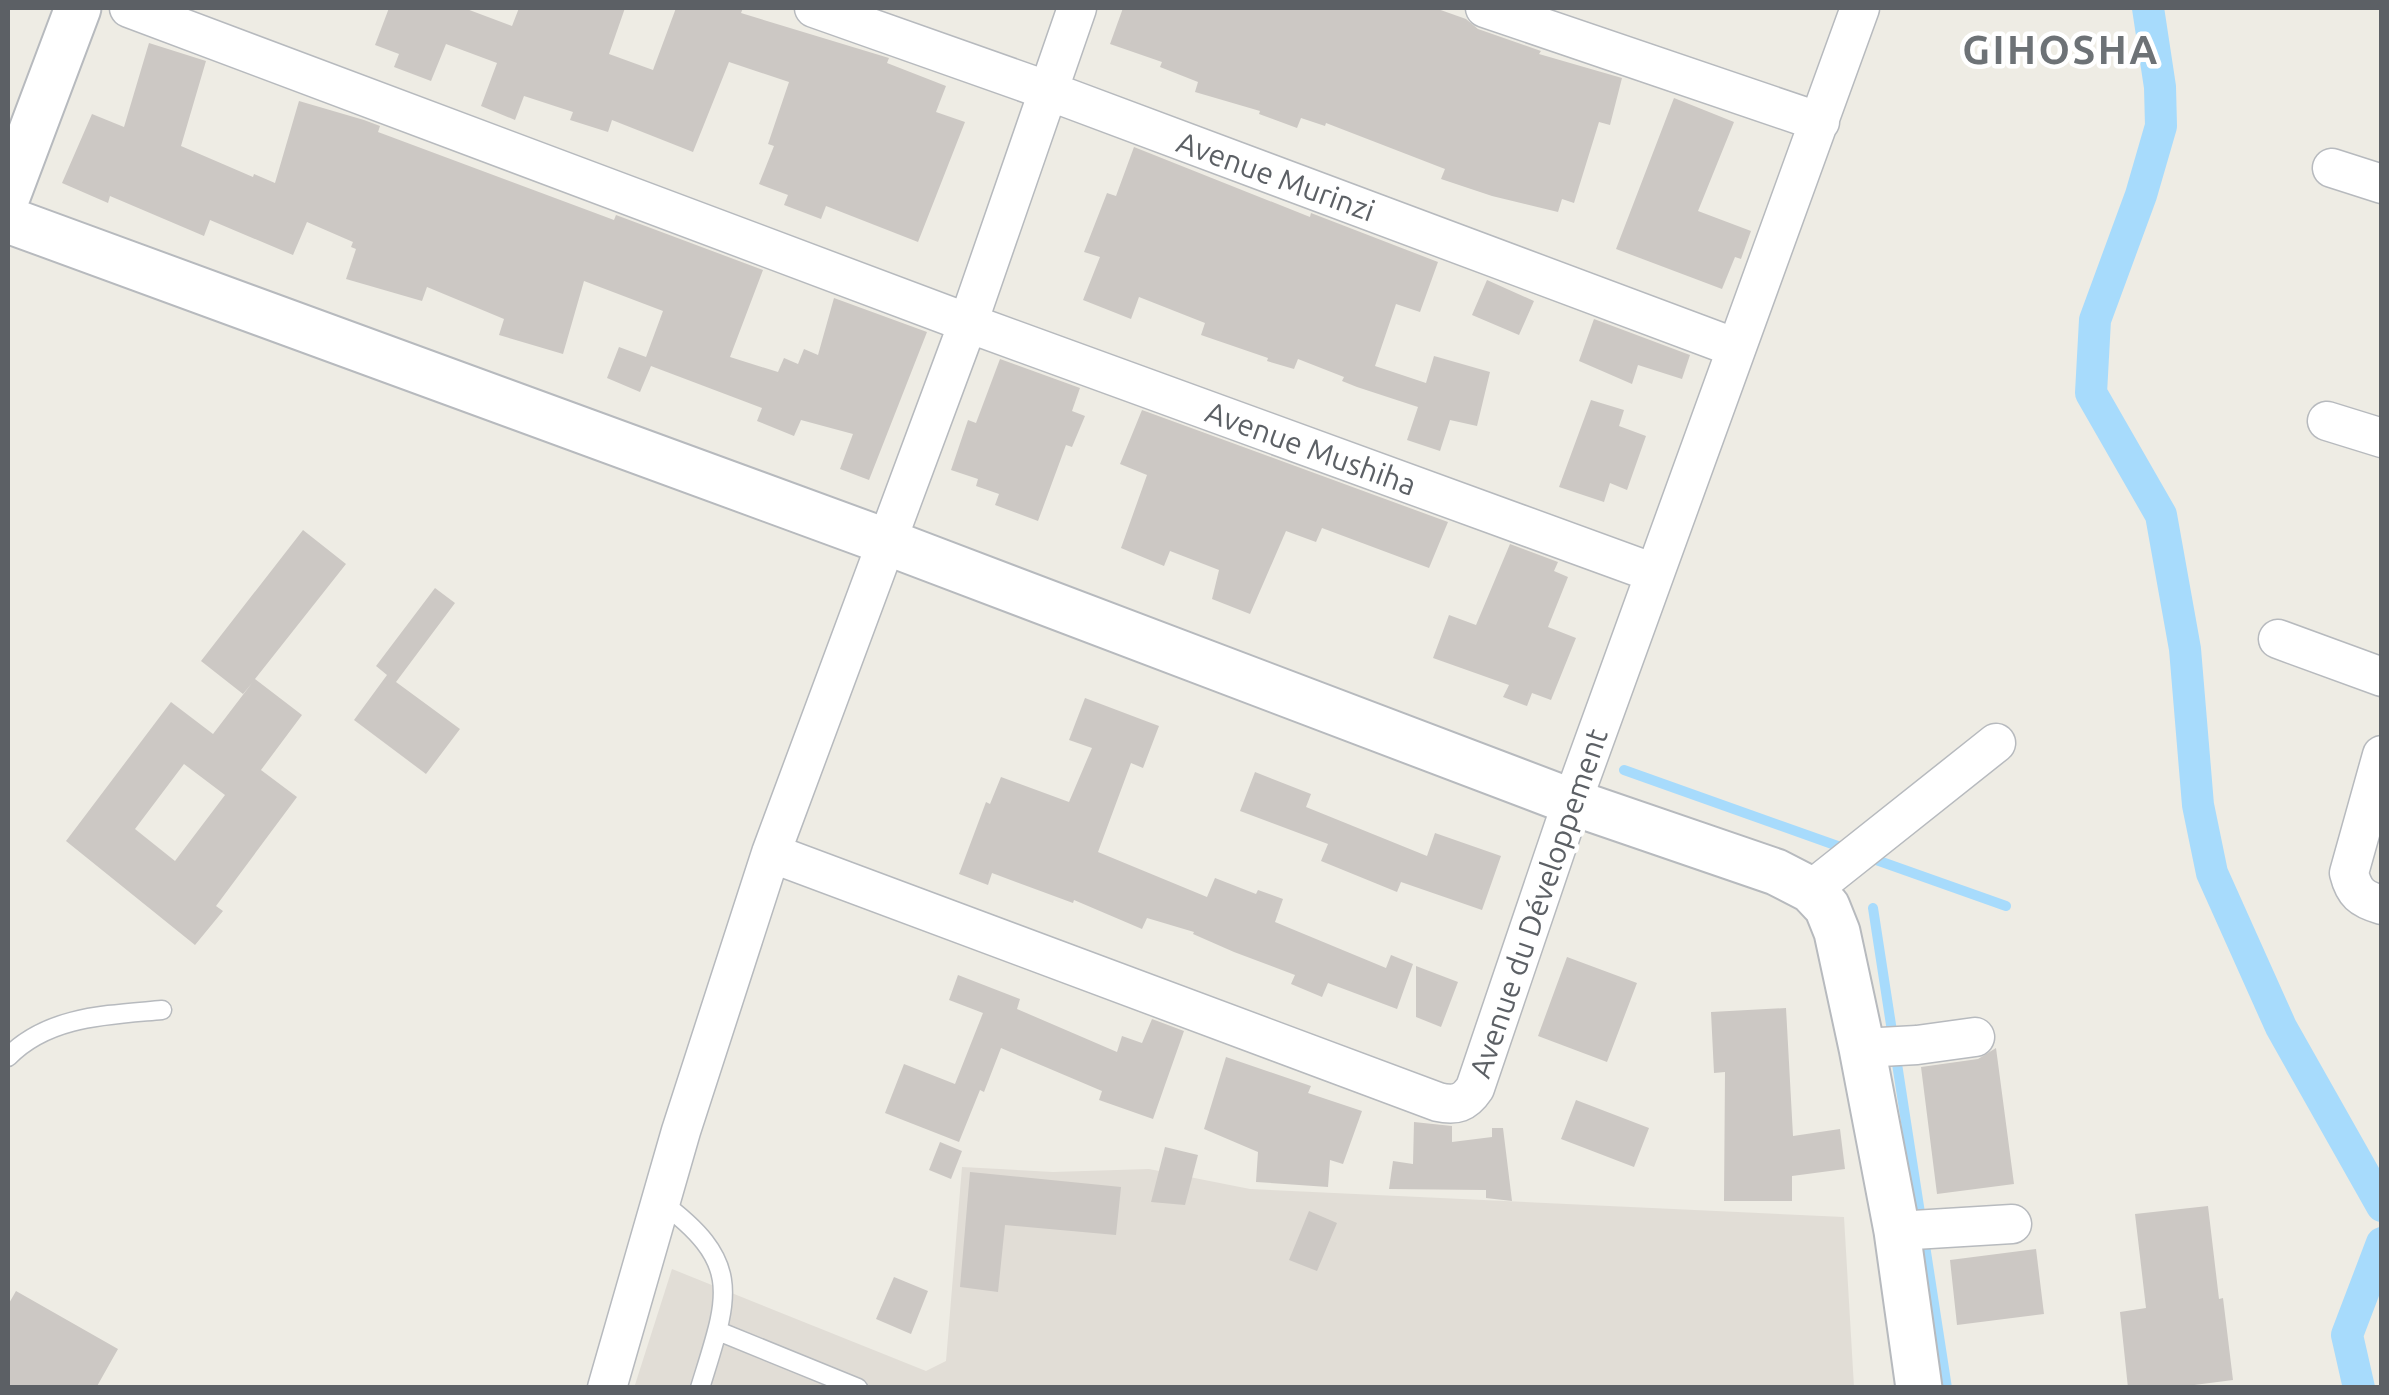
<svg xmlns="http://www.w3.org/2000/svg" width="2389" height="1395" font-family="Ubuntu,sans-serif">
<rect width="100%" height="100%" fill="#eeece4"/>
<path fill="#e1ddd6" d="M962,1167L1053,1172L1149,1169L1250,1189L1844,1217L1854,1387L634,1388L672,1269L926,1371L946,1361Z"/>
<g fill="none" stroke-linecap="round" stroke-linejoin="round">
<path stroke="#a7dbfc" stroke-width="10" d="M1624,770L1849,850
M1865,856L2006,906
M1873,908L1947,1388"/>
<path stroke="#a7dbfc" stroke-width="32" d="M2148,8L2160,87L2161,126L2141,195L2095,320L2091,393L2161,515L2185,649L2198,805L2212,873L2281,1027L2382,1206
M2359,1388L2347,1335L2382,1243"/>
</g>
<path fill="#ccc8c4" fill-rule="evenodd" d="M389,8H464L512,26L519,8H625L609,54L653,70L676,8H743L741,13L889,58L887,63L946,86L936,112L965,122L918,242L826,206L821,219L784,205L788,195L759,184L774,146L768,144L789,82L729,62L693,152L612,120L608,132L570,120L573,112L524,96L515,120L481,106L497,63L446,44L431,81L394,67L399,54L375,45Z
M1123,8H1435L1466,19L1478,29L1541,51L1539,54L1622,78L1610,125L1599,122L1574,203L1562,199L1558,212L1492,196L1441,179L1445,169L1326,123L1325,126L1301,118L1297,128L1259,114L1260,111L1195,92L1198,82L1160,67L1162,62L1110,44Z
M149,43L206,61L181,146L253,177L254,174L275,183L299,101L364,120L380,126L378,132L614,220L616,215L763,270L730,357L778,372L784,358L798,364L804,349L818,355L834,298L927,332L869,480L840,469L853,434L801,420L794,436L757,421L762,408L651,366L640,392L607,378L619,347L646,357L663,311L584,281L563,354L499,335L504,319L427,287L422,301L346,279L356,249L351,247L353,242L307,222L293,255L210,220L204,236L110,196L108,203L62,183L92,114L124,127Z
M1674,98L1734,122L1698,211L1751,231L1741,259L1735,257L1722,289L1616,249Z
M1134,147L1310,217L1311,213L1438,262L1420,312L1396,304L1375,366L1426,383L1434,356L1490,372L1477,426L1450,420L1440,451L1407,440L1418,407L1357,387L1342,381L1344,377L1298,359L1294,369L1267,361L1268,358L1201,335L1205,323L1139,297L1131,319L1083,300L1100,257L1084,252L1107,193L1116,196Z
M1487,280L1534,301L1519,335L1472,315Z
M1594,319L1690,355L1682,379L1638,365L1632,384L1579,361Z
M1000,359L1080,388L1072,411L1085,416L1072,447L1066,445L1038,521L995,505L999,494L976,486L978,479L951,470L968,420L976,423Z
M1591,400L1624,410L1619,426L1646,436L1627,490L1610,483L1604,502L1559,487Z
M1142,410L1448,522L1429,568L1322,528L1316,542L1286,531L1250,614L1212,599L1219,570L1170,551L1164,566L1121,548L1147,475L1120,464Z
M303,530L346,564L255,679L302,715L261,770L297,797L216,906L223,911L195,945L66,841L171,702L213,734L252,683L243,694L201,661ZM184,764L225,795L175,861L135,829Z
M1510,544L1558,562L1554,571L1568,577L1548,627L1576,638L1551,700L1532,693L1527,706L1503,697L1509,685L1433,658L1449,615L1476,625Z
M435,588L455,603L396,682L460,729L426,774L354,720L387,675L376,666Z
M1085,698L1159,726L1143,768L1131,763L1098,852L1207,897L1215,878L1256,894L1258,890L1283,899L1275,922L1386,968L1391,955L1413,964L1397,1009L1328,983L1322,997L1291,984L1295,975L1234,952L1193,934L1194,932L1147,918L1142,929L1074,900L1073,903L992,873L988,885L959,874L986,802L990,804L1001,777L1069,802L1092,748L1069,740Z
M1255,772L1311,794L1306,807L1427,856L1435,833L1501,856L1482,910L1401,882L1397,892L1321,861L1328,844L1240,811Z
M1567,957L1637,983L1607,1062L1538,1036Z
M1416,966L1458,982L1441,1027L1416,1017Z
M958,975L1020,999L1017,1009L1117,1052L1122,1036L1142,1043L1152,1019L1184,1031L1153,1119L1099,1100L1102,1091L1001,1048L984,1092L980,1090L959,1142L885,1113L904,1064L955,1084L983,1013L949,1000Z
M1786,1008L1793,1136L1840,1129L1845,1169L1792,1176V1201H1724L1725,1072L1714,1073L1711,1012Z
M1996,1048L2014,1184L1937,1194L1921,1067L1978,1059Z
M1226,1057L1311,1086L1308,1093L1362,1111L1343,1164L1330,1160L1328,1187L1256,1182L1258,1152L1204,1129Z
M1576,1100L1649,1128L1634,1167L1561,1139Z
M1414,1122L1452,1126V1142L1492,1137V1128H1503L1512,1201L1486,1198V1190L1389,1189L1393,1161L1413,1164Z
M940,1142L962,1151L951,1179L929,1170Z
M1165,1147L1198,1155L1185,1205L1151,1202Z
M970,1172L1121,1187L1116,1235L1005,1225L998,1292L960,1287Z
M2208,1206L2219,1299L2223,1298L2233,1380L2171,1388H2128L2120,1312L2146,1308L2135,1214Z
M1309,1211L1337,1223L1317,1271L1289,1260Z
M2036,1249L2044,1314L1957,1325L1950,1260Z
M894,1277L928,1291L911,1334L876,1319Z
M16,1291L118,1349L96,1388H8V1305Z"/>
<g fill="none" stroke-linecap="round" stroke-linejoin="round">
<defs>
<path id="service" d="M8,1057C48,1016 107,1015 162,1010
M661,1202C745,1264 728,1297 700,1388
M718,1331L858,1388"/>
<path id="minor" d="M129,8L968,323L1654,573
M814,8L1046,90L1736,348
M1485,8L1820,122
M2332,168L2382,184
M2327,421L2382,438
M2278,639L2382,677
M2382,755L2349,873C2354,893 2361,899 2382,905
M771,853L1438,1102C1456,1106 1465,1103 1475,1088L1572,802L1860,8
M1811,890L1996,743
M1862,1048L1917,1045L1975,1037
M1897,1231L2012,1224
M607,1388L681,1131L771,853L968,323L1077,8"/>
<path id="tertiary" d="M8,194L78,8
M8,220L887,542L1572,802L1776,872L1811,890L1827,907L1837,932L1862,1048L1897,1231L1919,1388"/>
</defs>
<use href="#service" stroke="#b7babe" stroke-width="21"/>
<use href="#minor" stroke="#b7babe" stroke-width="41"/>
<use href="#tertiary" stroke="#b7babe" stroke-width="49"/>
<use href="#service" stroke="#fff" stroke-width="18"/>
<use href="#minor" stroke="#fff" stroke-width="38"/>
<use href="#tertiary" stroke="#fff" stroke-width="45"/>
</g>
<g text-anchor="middle" dominant-baseline="central" stroke-width="9" stroke-linejoin="round" paint-order="stroke">
<g font-size="30" fill="#5c6065" stroke="#fff">
<text transform="translate(1276 176) rotate(20)">Avenue Murinzi</text>
<text transform="translate(1311 448) rotate(20)">Avenue Mushiha</text>
<text transform="translate(1538 903) rotate(-71)">Avenue du Développement</text>
</g>
<g font-size="40" font-weight="bold" letter-spacing="2.5" fill="#6d7276" stroke="#fff">
<text x="2061" y="49">GIHOSHA</text>
</g>
</g>
<rect width="2389" height="1395" fill="none" stroke="#5c6065" stroke-width="20"/>
</svg>
